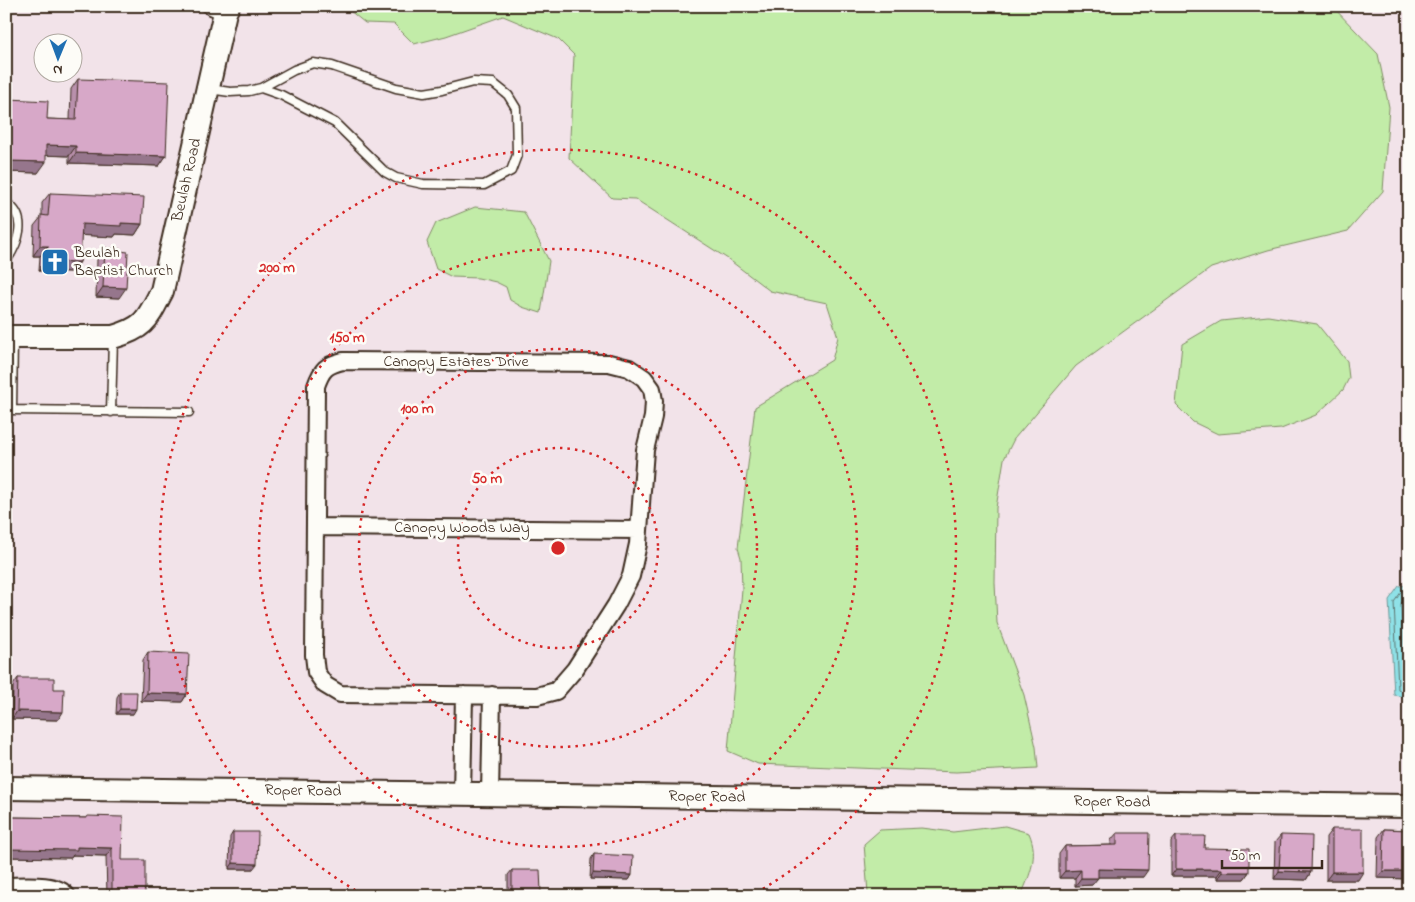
<svg xmlns="http://www.w3.org/2000/svg" width="1415" height="902" font-family="'Indie Flower',sans-serif">
<rect width="100%" height="100%" fill="#f2e3e9"/>
<filter id="ink" filterUnits="userSpaceOnUse"><feTurbulence type="fractalNoise" baseFrequency=".02" numOctaves="2"/><feDisplacementMap in="SourceGraphic" scale="10" xChannelSelector="R" yChannelSelector="G"/><feConvolveMatrix kernelMatrix="1 2 1 2 8 2 1 2 1" color-interpolation-filters="sRGB"/></filter>
<g filter="url(#ink)">
<path fill="#c2eca8" stroke="#7e8b63" d="M344,6H1332L1378,54L1389,107L1383,191L1348,231L1268,250L1211,268L1076,366L1014,439L1004,459L996,508L995,583L997,623L1024,695L1036,747L1038,768L956,772L758,764L728,751L742,589L741,558L738,548L755,407L832,360L838,337L827,303L770,291L728,259L635,199L612,198L569,158L574,55L558,39L503,16L446,36L414,44L394,24L365,23Z
M475,207L524,212L549,261L541,313L522,307L510,300L506,287L496,282L478,278L452,277L436,269L427,242L436,223Z
M1268,316L1317,324L1347,361L1349,378L1343,390L1316,415L1281,429L1218,434L1193,422L1176,405L1182,344L1221,321Z
M1005,826L1029,833C1039,856 1030,874 1021,896H869L868,893L864,844L880,830L922,828L953,832Z"/>
<path fill="#8fe1e7" stroke="#6d9897" d="M1409,585V696L1405,697L1394,695L1389,600L1399,586Z"/>
<g fill="none" stroke-linecap="round" stroke-linejoin="round">
<path stroke="#5d736e" stroke-width="1" d="M1409,590L1402,591L1394,602L1398,689L1401,691H1409
M1409,596L1405,597L1401,604L1404,683L1406,685H1409"/>
<defs>
<path id="lane" d="M209,89L230,92L249,91L261,88L281,95L335,123L385,172L396,178L423,184L484,185L511,171L517,155L516,108L508,95L493,83L473,82L442,90L424,93L396,88L332,66L313,63L294,70L261,88
M6,203C29,217 18,244 6,261
M13,339L12,410L189,412
M111,412L113,339"/>
<path id="street" d="M211,6L225,12
M343,361L609,363L629,368L644,378L652,389L654,401L653,417L645,450L638,544L631,576L616,605L575,669L556,691L537,696L340,694L325,685L316,672L314,655L316,386C322,369 326,365 343,361Z
M315,527L639,530
M462,794L464,695
M490,794L492,695
M6,886C22,886 57,882 67,896"/>
<path id="secondary" d="M6,337H113C145,328 147,320 162,291L225,12L228,6
M6,788L1409,806"/>
</defs>
<use href="#lane" stroke="#3b2a1e" stroke-width="11"/>
<use href="#street" stroke="#3b2a1e" stroke-width="20"/>
<use href="#secondary" stroke="#3b2a1e" stroke-width="26"/>
<use href="#lane" stroke="#fdfcf7" stroke-width="8"/>
<use href="#street" stroke="#fdfcf7" stroke-width="16"/>
<use href="#secondary" stroke="#fdfcf7" stroke-width="22"/>
</g>
<path fill="#b990ac" stroke="#3b2a1e" d="M78,79L166,156L159,166L69,163V156L46,155L38,173L6,172V104L9,99L47,119L70,120L71,89Z
M50,193L142,224L135,235L116,234L114,237L81,235L80,262L72,272L39,271L40,256H33L34,226L42,216V203Z
M105,248L119,298L96,297L97,259Z
M148,652L187,694L182,702L141,701L143,660Z
M18,678L54,689L58,720L12,719L13,685Z
M120,692L133,714H116L117,697Z
M87,816L122,860L145,896H107L106,856L73,855L71,858L6,857V817L86,818Z
M1332,829L1358,880H1326V837Z
M1384,829L1409,830V879L1377,878L1378,837Z
M233,832L253,869H229L230,837Z
M1117,833L1143,877H1098L1092,885L1075,886V878H1059V854L1065,846L1111,845V840Z
M1281,835L1311,872L1306,880L1274,879L1275,842Z
M1176,836L1204,848L1249,872L1244,879H1217V876H1171V842Z
M594,854L632,875L629,880L590,879L591,859Z
M512,870L541,892L538,896H508V875Z"/>
<path fill="#96768c" stroke="#3b2a1e" d="M46,145L76,146L69,156L39,155Z
M76,153L166,156L159,166L69,163Z
M9,161L46,162L38,173L6,172V165Z
M121,223L142,224L135,235L116,234L114,237L74,235L82,224Z
M40,246H48L40,256H33Z
M47,261L80,262L72,272L39,271Z
M103,287L126,288L119,298L96,297Z
M147,693L187,694L182,702L141,701Z
M120,709H136L133,714H116Z
M17,711L63,712L58,720L12,719Z
M77,847L112,848L106,856L73,855L71,858L6,857V849Z
M233,863L257,864L253,869H229Z
M1098,869L1148,870L1143,877H1092Z
M1176,869H1222L1217,876H1171Z
M1081,870L1075,878H1059L1065,871Z
M1279,871L1311,872L1306,880L1274,879Z
M1383,871H1409V879L1377,878Z
M1222,872H1249L1244,879H1217Z
M1332,872H1363L1358,880H1326Z
M593,873L632,875L629,880L590,879Z
M1081,878H1098L1092,885L1075,886Z
M512,892H541L538,896H509Z"/>
<path fill="#d7a8c8" stroke="#3b2a1e" d="M78,79L169,82L166,156L76,153V146L46,145V162L9,161L10,143H6V118H9V99L48,101L47,119L76,120Z
M50,193L144,197L142,224L121,223V226L82,224L80,262L47,261L48,246H40L41,215L48,216Z
M105,248L120,249V251L128,252L126,288L103,287Z
M148,652L189,654L187,694L147,693Z
M18,678H54V689H64L63,712L17,711Z
M120,692H137L136,709H120Z
M87,816L123,817L122,860H145V896H117V894L112,895V848L77,847V850L6,849V817L87,818Z
M1332,829H1363V872H1332Z
M1384,829L1409,830V871H1383Z
M233,832H258L257,864L233,863Z
M1117,833H1149L1148,870L1098,869V878H1081V870L1065,871V846L1117,845Z
M1281,835L1312,836L1311,872L1279,871Z
M1176,836H1205L1204,848L1249,849V872H1222V869H1176Z
M594,854L633,856L632,875L593,873Z
M512,870H540L541,892H512Z"/>
</g>
<g fill="none" stroke="#d62828" stroke-width="2.5" stroke-dasharray="2.5 5">
<circle cx="558" cy="548" r="100"/>
<circle cx="558" cy="548" r="199"/>
<circle cx="558" cy="548" r="299"/>
<path d="M362 894A398 398 0 1 1 754 894"/>
</g>
<defs>
<symbol id="church-square" viewBox="-11 -11 22 22"><rect x="-9" y="-9" width="18" height="18" rx="4" fill="#1f6fb2" stroke="#fdfcf7"/><path d="M-1.2-6h2.4v3.5h3.3v2.4h-3.3V6h-2.4V-.1h-3.3v-2.4h3.3Z" fill="#fff"/></symbol>
</defs>
<g fill-rule="evenodd">
<use href="#church-square" x="39" y="246" width="32" height="32"/>
</g>
<g text-anchor="middle" dominant-baseline="central" stroke-width="5" stroke-linejoin="round" paint-order="stroke">
<g font-size="16" fill="#3b2a1e" stroke="#fdfcf7">
<text transform="translate(187 180) rotate(-77)">Beulah Road</text>
<text x="456" y="362">Canopy Estates Drive</text>
<text x="462" y="528">Canopy Woods Way</text>
<text transform="translate(303 791) rotate(1)">Roper Road</text>
<text transform="translate(707 797) rotate(1)">Roper Road</text>
<text transform="translate(1112 802) rotate(1)">Roper Road</text>
</g>
<g font-size="16" fill="#3b2a1e" stroke="#fdfcf7" text-anchor="start">
<text x="74" y="253">Beulah<tspan x="74" dy="18">Baptist Church</tspan></text>
</g>
</g>
<circle cx="558" cy="548" r="8" fill="#d62828" stroke="#fdfcf7" stroke-width="2.5"/>
<g font-size="15" text-anchor="middle" font-weight="bold" fill="#d62828" stroke="#fdfcf7" stroke-width="5" stroke-linejoin="round" paint-order="stroke">
<text x="277" y="272">200 m</text>
<text x="347" y="342">150 m</text>
<text x="417" y="413">100 m</text>
<text x="487" y="483">50 m</text>
</g>
<rect width="1415" height="902" fill="none" stroke="#fdfcf7" stroke-width="25"/>
<rect x="12" y="12" width="1390" height="877" fill="none" stroke="#3b2a1e" stroke-width="2" filter="url(#ink)"/>
<g transform="translate(58 58) rotate(181)"><circle r="24" fill="#fdfcf7" stroke="#afa8a0"/>
<path d="M0-4L9 19L0 12L-9 19Z" fill="#1f6fb2"/>
<text y="-8" font-size="14" font-weight="bold" text-anchor="middle" fill="#3b2a1e">N</text>
</g>
<path d="M1222 860v8h100v-8" fill="none" stroke="#3b2a1e" stroke-width="2.5"/>
<text x="1230" y="860" font-size="15" fill="#3b2a1e" stroke="#fdfcf7" stroke-width="4" paint-order="stroke">50 m</text>
</svg>
